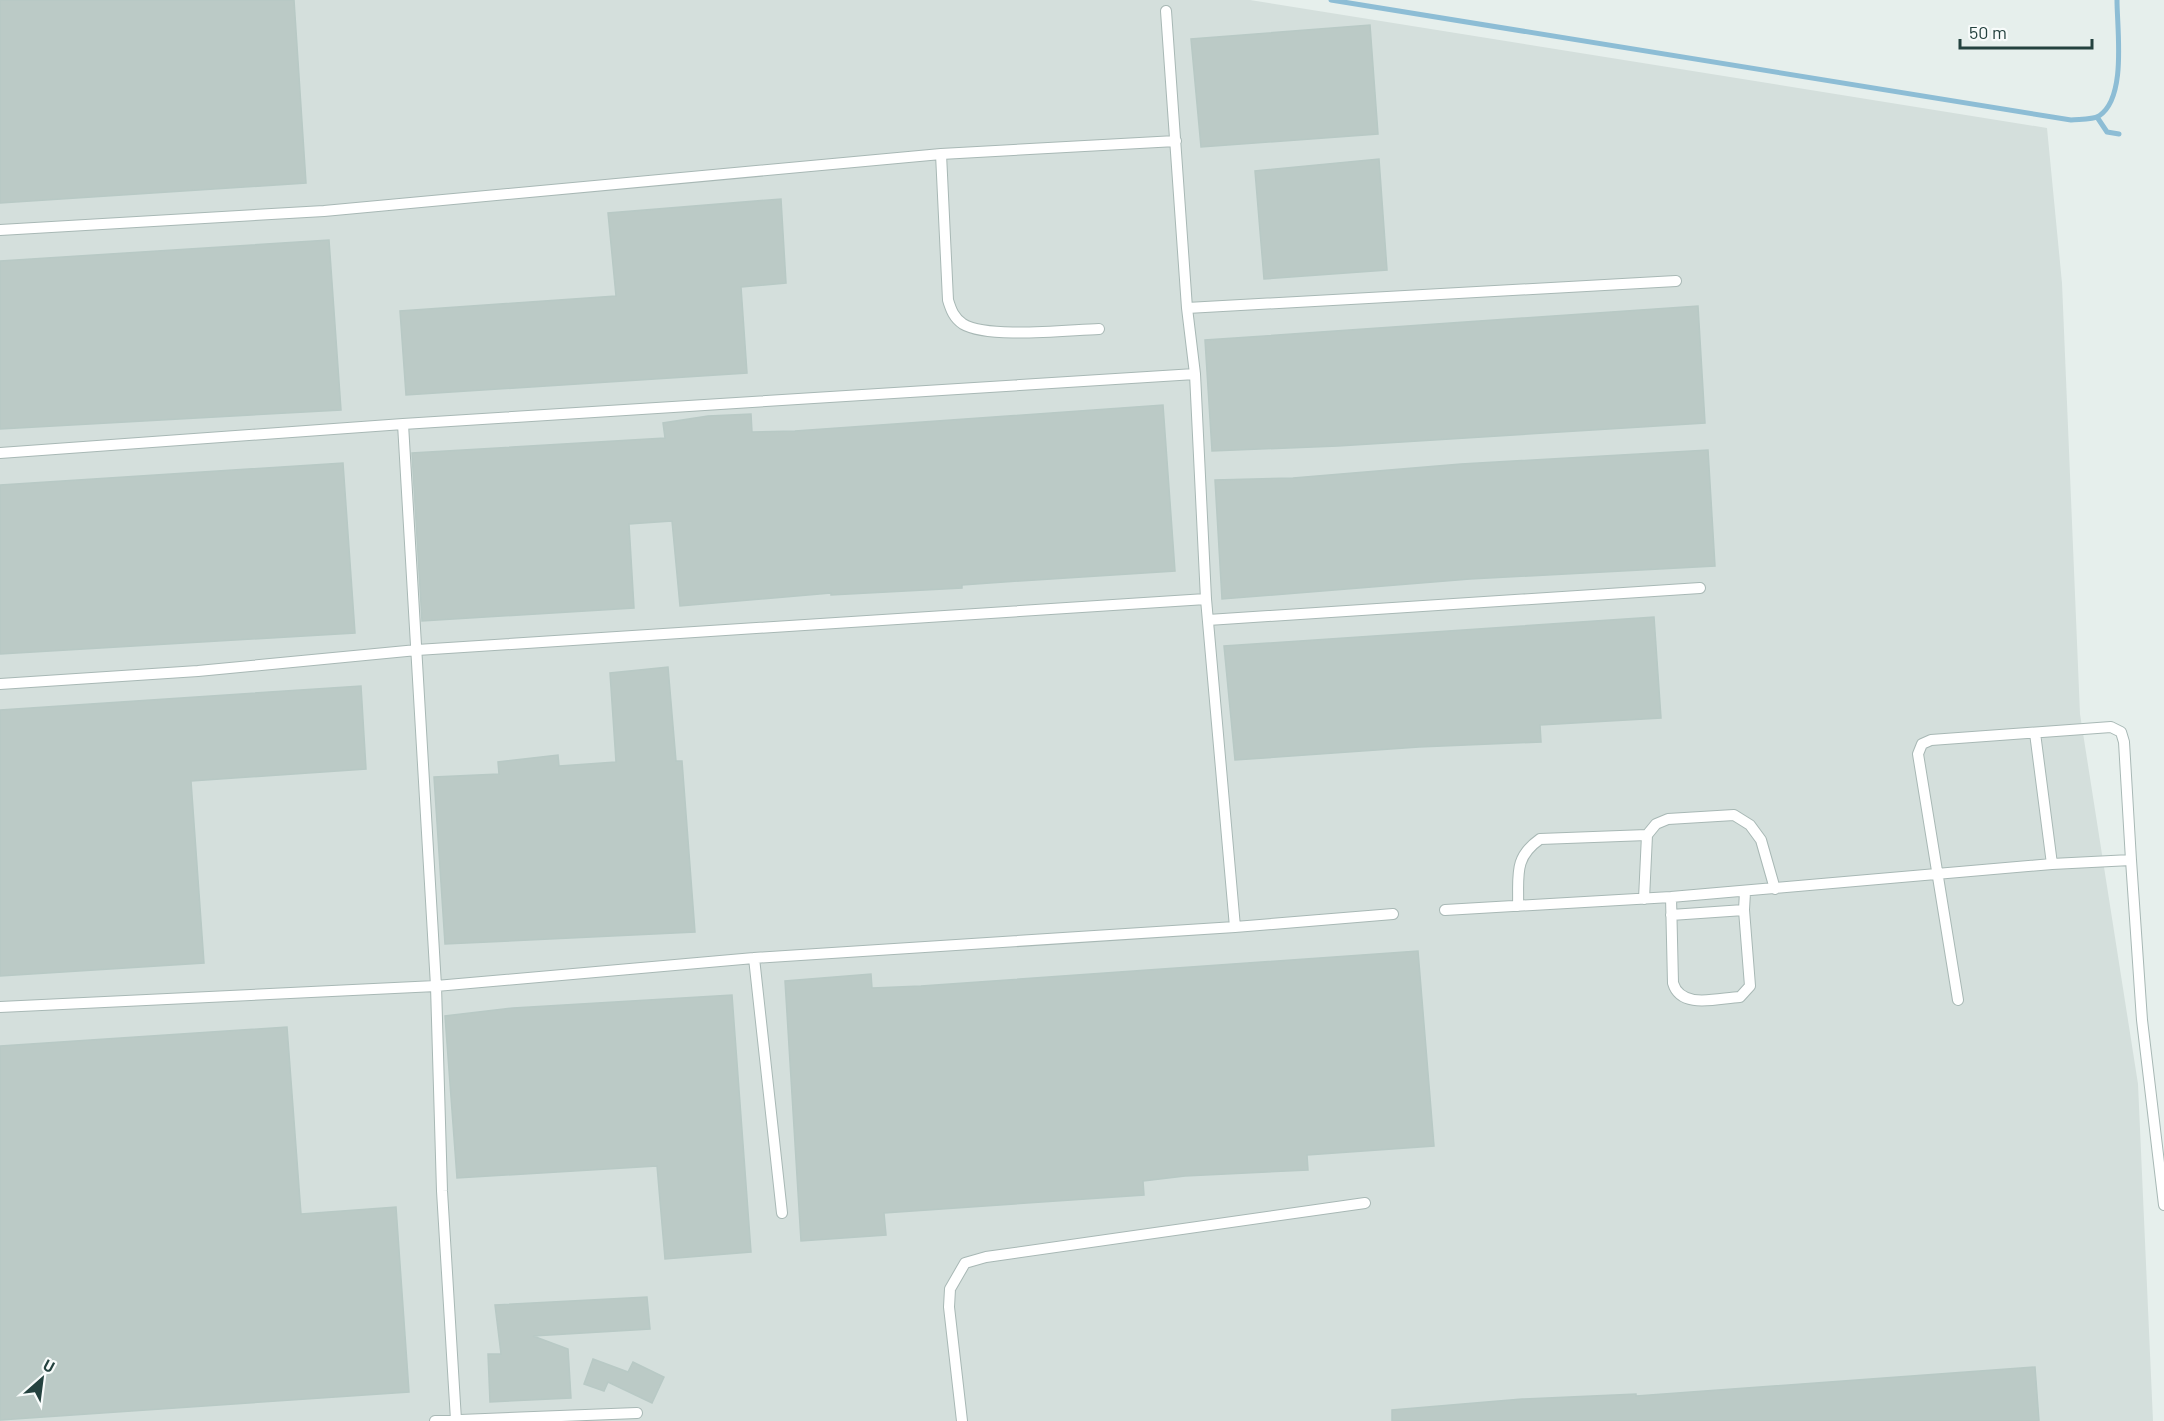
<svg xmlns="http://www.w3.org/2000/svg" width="2164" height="1421" font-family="Barlow,sans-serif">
<rect width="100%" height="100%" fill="#e6efec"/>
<path fill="#d4dfdc" d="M0,0H1250L2047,128L2062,283L2080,714L2138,1084L2153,1421H0Z"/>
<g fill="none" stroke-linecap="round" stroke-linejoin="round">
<path stroke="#8dbdd5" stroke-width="5" d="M1331,0L2071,120C2079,119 2092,120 2099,116C2127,98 2117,30 2117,0
M2097,117L2107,132L2119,134"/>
</g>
<path fill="#bbcac6" stroke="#b8c9c5" stroke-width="1.5" d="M0,0H294L306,183L0,203Z
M1370,25L1378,134L1201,147L1191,39Z
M1379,159L1387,270L1264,279L1255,171Z
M781,199L786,283L741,287L747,373L406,395L400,311L616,296L608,213Z
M329,240L341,410L0,429V261Z
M1698,306L1705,423L1338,446L1212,451L1205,340Z
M1163,405L1175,571L1004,582L962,585V588L831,595V593L680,606L672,521L629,524L634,608L422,621L412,453L665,438L663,423L708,416L751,414L752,432L795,431Z
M1708,450L1715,566L1470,579L1222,599L1215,480L1293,478L1461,464Z
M343,463L355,633L0,654V485Z
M1654,617L1661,718L1540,725L1541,742L1419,747L1235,760L1224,646Z
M668,667L676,761H682L695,932L445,944L434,777L499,774L498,762L558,755L559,766L616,762L610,673Z
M361,686L366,769L191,781L204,963L0,976V710Z
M1418,951L1434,1146L1307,1155L1308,1170L1185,1176L1143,1181L1144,1195L884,1213L886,1235L801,1241L785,981L871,974L872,988L921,986Z
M732,995L751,1252L665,1259L657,1166L457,1178L445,1016L513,1008Z
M287,1027L301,1214L396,1207L409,1392L0,1420V1046Z
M647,1297L650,1329L533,1336L568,1349L571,1398L490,1402L488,1354H501L495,1305Z
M593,1359L628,1372L633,1362L664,1377L652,1403L608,1382L604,1391L584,1384Z
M2035,1367L2039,1421H1392V1410L1522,1399L1636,1394V1396Z"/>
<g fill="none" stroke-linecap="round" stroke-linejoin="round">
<defs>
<path id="service" d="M1166,11L1187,308L1195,374L1206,599L1235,927
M941,154L948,300C951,310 954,318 963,324C988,339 1067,330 1099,329
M0,230L324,211L941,154L1176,141
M1187,308L1676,281
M403,424L436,986L442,1191L456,1420
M0,453L403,424L1195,374
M1208,620L1700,588
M0,684L198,671L417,650L1206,599
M2035,733L2052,864
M1671,897L1673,983C1681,1010 1718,998 1740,997L1750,986L1744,910L1745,892
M1644,899L1647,835L1656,824L1668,819L1734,815L1750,825L1761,840L1775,889
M1518,906C1519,876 1513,858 1540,839L1647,835
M1445,910L1671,897L2052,864L2131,860L2142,1020L2164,1205
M1671,915L1744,910
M754,958L782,1213
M1958,1000L1918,754L1922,744L1931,740L2111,727L2121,732L2124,742L2131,860
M0,1007L436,986L754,958L1235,927L1393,914
M435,1421L637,1413
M962,1421L949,1307L950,1289L965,1263L986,1257L1365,1203"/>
</defs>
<use href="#service" stroke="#a8b8b5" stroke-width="12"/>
<use href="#service" stroke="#fff" stroke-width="10"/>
</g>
<g transform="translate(42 1379) rotate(28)" stroke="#f7fbfa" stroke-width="4.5" paint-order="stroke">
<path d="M0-4.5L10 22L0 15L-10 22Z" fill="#24423f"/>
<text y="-9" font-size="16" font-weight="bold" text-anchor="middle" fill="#24423f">U</text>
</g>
<path d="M1960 39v9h132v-9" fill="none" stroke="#24423f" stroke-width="3"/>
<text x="1969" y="39" font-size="18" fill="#24423f" stroke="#f7fbfa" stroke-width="4.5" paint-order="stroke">50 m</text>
</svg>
